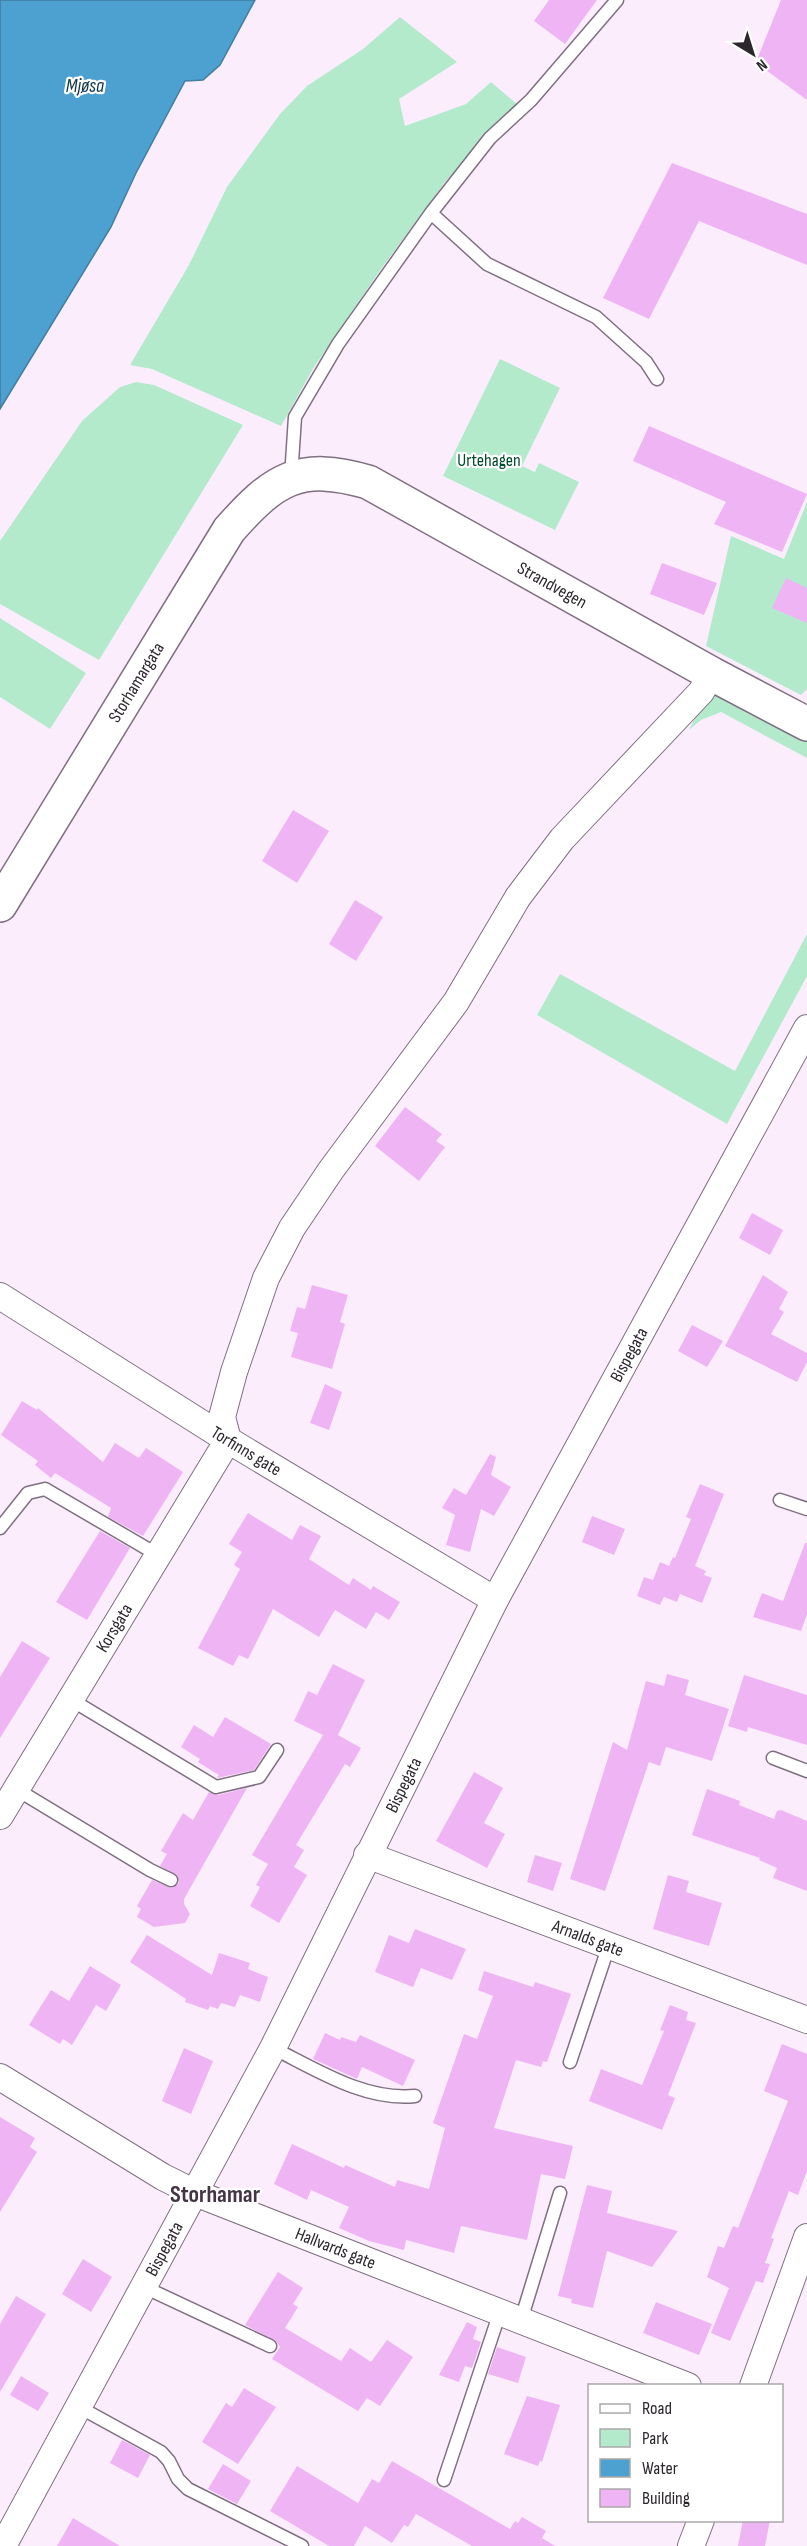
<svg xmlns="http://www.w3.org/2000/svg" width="807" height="2546" font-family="'Sofia Sans Condensed',sans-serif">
<rect width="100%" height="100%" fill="#fcedfd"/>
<path fill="#b3eacc" d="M400,17L457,62L399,99L405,126L466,104L491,82L518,105L445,182L381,269L314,367L281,426L152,369L130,365L189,265L227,187L280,114L307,86L363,49Z
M500,359L560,388L522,466L535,472L539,463L579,482L555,530L443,476Z
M136,382L154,385L243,425L99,660L0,604V541L82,421L120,387Z
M807,502V689L801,695L706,646L731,536L784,559Z
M0,618L86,673L50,729L0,697Z
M710,689L807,741V758L721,712L701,720L689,730Z
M807,934V976L727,1124L537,1015L560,974L735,1071Z"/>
<path fill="#4da1d0" stroke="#437c9f" stroke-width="1.5" d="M0,0H255L220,65L203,80L185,81L136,173L111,227L0,409Z"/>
<path fill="#efb4f4" d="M549,0H597L565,44L534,21Z
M781,0H807V100L759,65L758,57Z
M672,163L807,214V265L699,221L649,319L603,298Z
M649,426L807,494L782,552L714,524L726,502L633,461Z
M662,563L717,583L704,615L650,594Z
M786,578L807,588V623L772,608Z
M293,810L329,831L297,883L262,861Z
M355,900L383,917L356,961L329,944Z
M405,1107L442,1134L436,1141L445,1147L419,1181L375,1146Z
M752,1213L783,1230L770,1255L739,1238Z
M763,1275L788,1292L779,1309L784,1312L771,1334L807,1353V1362L797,1382L725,1346Z
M312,1285L348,1295L340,1322L345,1324L332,1369L291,1357L298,1333L290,1331L297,1307L305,1309Z
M692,1325L723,1341L707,1367L678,1351Z
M325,1384L342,1392L329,1430L310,1423Z
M22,1401L37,1410L38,1408L103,1462L115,1443L139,1458L146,1448L183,1472L143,1536L108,1517L111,1508L55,1473L51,1478L35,1465L38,1461L1,1435Z
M490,1454L496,1457L491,1475L511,1487L494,1516L481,1509L470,1552L446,1545L455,1515L442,1508L454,1488L466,1495Z
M700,1484L724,1494L695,1566L706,1571L704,1575L712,1578L702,1603L680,1594L677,1602L664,1597L660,1605L637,1596L644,1577L653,1580L660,1562L669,1566L673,1557L675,1558L691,1519L686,1517Z
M248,1513L292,1540L300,1525L321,1536L309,1559L349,1585L353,1578L371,1590L373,1586L400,1602L389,1620L376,1612L366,1629L335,1610L319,1637L273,1609L248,1659L239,1655L233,1666L198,1648L240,1569L234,1565L242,1552L229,1544Z
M592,1516L625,1529L614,1555L582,1542Z
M100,1531L130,1548L87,1620L56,1602Z
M805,1543H807V1614L801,1631L753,1617L762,1593L783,1601Z
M22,1641L50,1658L0,1738V1677Z
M333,1664L365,1680L338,1735L361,1748L350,1767L345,1764L296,1845L304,1850L294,1867L307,1875L279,1923L250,1906L260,1887L256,1885L268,1864L252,1855L323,1735L294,1721L308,1691L317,1695Z
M667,1674L689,1680L685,1695L729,1709L712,1761L666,1747L660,1766L649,1762L605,1891L570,1879L613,1742L627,1750L646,1681L664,1686Z
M744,1675L807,1695V1745L748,1727L747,1732L728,1726Z
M225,1717L271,1744L254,1770L217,1778L219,1775L198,1762L200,1759L181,1747L194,1725L213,1737Z
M474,1772L503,1788L484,1823L505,1834L487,1868L436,1841Z
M247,1788L184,1899V1904L190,1914L185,1923L154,1927L137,1917L141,1909L137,1906L152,1880L171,1888L179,1883L177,1875L160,1866L167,1854L161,1851L183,1813L193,1820L209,1792L218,1795Z
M707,1789L740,1801L739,1805L774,1819L777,1811L781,1810L807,1821V1891L773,1878L777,1868L759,1860L760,1858L692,1835Z
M535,1855L562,1863L553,1891L527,1882Z
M668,1875L689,1881L686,1892L722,1903L709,1946L653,1929Z
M415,1929L466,1949L452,1980L421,1968L413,1987L375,1972L389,1935L409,1943Z
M147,1935L212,1975L219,1953L250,1963L248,1969L268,1977L260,2002L240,1995L235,2007L221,2003L218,2009L210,2006L208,2010L185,2002L186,1999L130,1962Z
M90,1966L121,1985L106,2011L96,2005L72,2045L63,2039L60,2044L29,2025L51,1990L69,2001Z
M484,1971L533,1987L535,1982L571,1994L547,2062L543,2061L541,2067L516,2060L494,2128L573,2146L565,2179L541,2174L527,2240L461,2226L454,2253L406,2240L404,2250L369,2241L339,2228L349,2207L311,2190L307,2200L274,2184L292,2144L344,2168L345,2165L395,2187L397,2180L429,2189L445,2128L433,2123L464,2034L477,2039L493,1996L478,1990Z
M670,2005L688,2012L686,2020L696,2023L668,2095L675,2098L662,2130L589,2101L601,2069L642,2085L664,2031L660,2030Z
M325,2033L340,2040L341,2037L356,2042L360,2035L415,2060L403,2086L362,2067L357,2079L313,2059Z
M782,2044L807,2054V2171L798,2195L789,2191L771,2238L774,2239L765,2263L770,2264L763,2283L756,2281L730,2341L711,2333L729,2288L707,2277L718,2246L724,2248L733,2226L738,2228L788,2101L764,2091Z
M184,2048L213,2061L191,2114L162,2101Z
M0,2117L35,2138L30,2147L37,2152L0,2212Z
M587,2185L612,2191L607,2213L678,2231L652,2267L607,2251L593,2308L571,2303L572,2299L558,2296Z
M83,2259L112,2277L91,2312L62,2294Z
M278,2272L303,2288L293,2304L298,2307L285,2328L341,2361L350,2348L371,2362L387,2340L413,2357L380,2406L367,2398L358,2411L272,2359L280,2347L276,2341L245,2325Z
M16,2296L46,2314L0,2392V2324Z
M656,2302L712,2324L699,2355L643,2333Z
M467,2322L477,2327L473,2339L481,2342L472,2368L465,2366L459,2382L439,2375Z
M497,2347L526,2357L518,2383L488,2374Z
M21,2376L49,2393L38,2411L10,2395Z
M244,2388L276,2407L238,2464L202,2442L226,2403L232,2407Z
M527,2396L560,2405L542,2462L540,2461L538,2466L504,2454Z
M122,2440L150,2455L138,2478L110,2463Z
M392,2461L510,2529L515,2521L518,2523L522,2517L546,2531L542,2538L555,2546H472L416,2514L408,2527L404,2525L392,2543L365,2526L354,2546H329L270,2511L297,2466L358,2503L372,2479L379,2483Z
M223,2464L251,2481L237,2504L208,2489Z
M73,2518L120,2546H57Z
M743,2520H770L765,2546H738Z"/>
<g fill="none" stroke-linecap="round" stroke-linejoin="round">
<defs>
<path id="lane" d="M431,213L487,264L596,317L646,362L657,379
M291,477L295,417L338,344L431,213L490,138L531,100L617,0
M780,1500L807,1509
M0,1528L28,1493L45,1489L158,1555
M70,1699L216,1787L259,1777L277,1750
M773,1758L807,1771
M16,1789L150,1870L171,1880
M273,2048C317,2070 365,2101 415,2096
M570,2062L609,1945
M144,2287L270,2346
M521,2320L560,2193
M79,2407L161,2452L169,2461L178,2479L188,2489L302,2546
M444,2480L500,2312"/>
<g id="street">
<path id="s1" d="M0,1296L228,1440L495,1600"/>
<path id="s2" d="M0,1816L228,1440L222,1417L234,1372L266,1278L292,1228L331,1170L456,1002L518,897L562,839L701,692L712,674"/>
<path id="s3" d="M367,1855L807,2020"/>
<path id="s4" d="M0,2077L163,2177L195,2193L688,2386"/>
<path d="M753,2386L807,2237"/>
<path id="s5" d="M3,2546L273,2048L495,1600L807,1028"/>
<path d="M691,2546L701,2520"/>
</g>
<g id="secondary">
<path id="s6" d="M0,905L229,530C274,479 299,462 368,482L712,674L807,724"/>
</g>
</defs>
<use href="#lane" stroke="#7f6f81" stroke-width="15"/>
<use href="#street" stroke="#7f6f81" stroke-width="28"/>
<use href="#secondary" stroke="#7f6f81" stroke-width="36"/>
<use href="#lane" stroke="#fff" stroke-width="12"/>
<use href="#street" stroke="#fff" stroke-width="26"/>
<use href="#secondary" stroke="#fff" stroke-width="33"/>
</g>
<g text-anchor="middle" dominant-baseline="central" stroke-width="4.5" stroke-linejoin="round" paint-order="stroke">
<g font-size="18" fill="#004a2e" stroke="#fff">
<text x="489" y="460">Urtehagen</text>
</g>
<g font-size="18" fill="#2c262d" stroke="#fff">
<text stroke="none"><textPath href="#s6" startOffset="810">Strandvegen</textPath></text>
<text stroke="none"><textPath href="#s6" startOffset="261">Storhamargata</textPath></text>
<text stroke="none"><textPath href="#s5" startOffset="1346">Bispegata</textPath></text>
<text stroke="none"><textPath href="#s1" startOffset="291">Torfinns gate</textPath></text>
<text stroke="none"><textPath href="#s2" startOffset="220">Korsgata</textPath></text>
<text stroke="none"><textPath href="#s5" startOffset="860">Bispegata</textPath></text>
<text stroke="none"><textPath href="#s3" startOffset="236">Arnalds gate</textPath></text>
<text stroke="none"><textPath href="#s4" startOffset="378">Hallvards gate</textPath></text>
<text stroke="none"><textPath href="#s5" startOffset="338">Bispegata</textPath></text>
</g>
<g font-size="20" font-style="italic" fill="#11374b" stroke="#fff">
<text x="85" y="86">Mjøsa</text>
</g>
<g font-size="24" font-weight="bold" fill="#433544" stroke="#fff">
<text x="215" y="2194">Storhamar</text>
</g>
</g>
<rect x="588" y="2384" width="195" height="138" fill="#ffffff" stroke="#aba8ab" stroke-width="1.5"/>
<rect x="600" y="2404" width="30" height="9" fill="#ffffff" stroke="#aba8ab" stroke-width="1.5"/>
<text x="642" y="2414" font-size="18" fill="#2c262d">Road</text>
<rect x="600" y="2429" width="30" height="18" fill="#b3eacc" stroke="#aba8ab" stroke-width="1.5"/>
<text x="642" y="2444" font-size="18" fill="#2c262d">Park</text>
<rect x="600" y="2459" width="30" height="18" fill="#4da1d0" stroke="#aba8ab" stroke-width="1.5"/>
<text x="642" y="2474" font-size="18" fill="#2c262d">Water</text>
<rect x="600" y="2489" width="30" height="18" fill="#efb4f4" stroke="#aba8ab" stroke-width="1.5"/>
<text x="642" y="2504" font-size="18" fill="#2c262d">Building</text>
<g transform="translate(753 54) rotate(142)" stroke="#ffffff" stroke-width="4.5" paint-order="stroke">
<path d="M0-4.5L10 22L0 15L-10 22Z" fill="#2c262d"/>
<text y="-9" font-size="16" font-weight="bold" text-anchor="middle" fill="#2c262d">N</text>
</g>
</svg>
